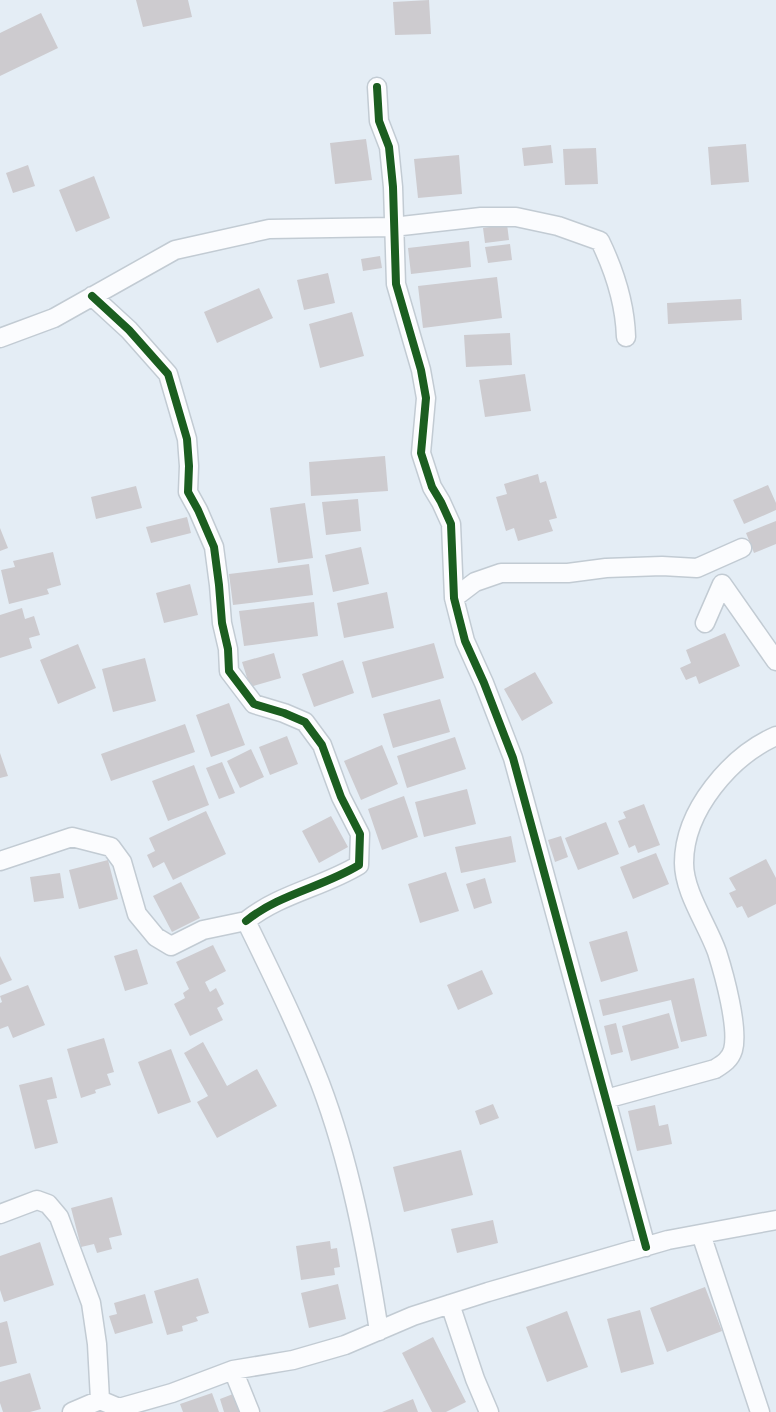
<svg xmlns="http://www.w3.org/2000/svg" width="776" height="1412" font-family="'Sofia Sans Condensed',sans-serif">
<rect width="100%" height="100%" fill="#e4edf5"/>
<path fill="#cdcbcf" d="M136,0H188L192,17L143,27Z
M429,0L431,34L395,35L393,2Z
M41,13L58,48L0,76V33Z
M366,139L372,180L335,184L330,143Z
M746,144L749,182L711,185L708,147Z
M551,145L553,163L524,166L522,148Z
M596,148L598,184L565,185L563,149Z
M459,155L462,194L418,198L414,159Z
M28,165L35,186L13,193L6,173Z
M94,176L110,218L76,232L59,190Z
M507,224L509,240L485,243L483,228Z
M469,241L471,267L411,274L408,248Z
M510,244L512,260L488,263L485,247Z
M380,256L382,268L363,271L361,259Z
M328,273L335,303L304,310L297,280Z
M497,277L502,318L423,328L418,286Z
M259,288L273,318L217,343L204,312Z
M741,299L742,320L668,324L667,303Z
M352,312L364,356L320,368L309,324Z
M510,333L512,365L466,367L464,335Z
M525,374L531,411L485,417L479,380Z
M385,456L388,491L311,496L309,462Z
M538,474L540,483L546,481L557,518L549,520L553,531L518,541L514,528L506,531L496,497L507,494L504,484Z
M768,485L776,503V510L744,524L733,500Z
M136,486L142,508L96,519L91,497Z
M358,499L361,531L326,535L322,502Z
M305,503L313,558L278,563L270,508Z
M187,517L191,533L151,543L146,527Z
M776,521V544L754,553L746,533Z
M0,528L8,548L0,551Z
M361,547L369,584L333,592L325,555Z
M53,552L61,585L47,589L49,594L9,604L1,570L15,567L13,561Z
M309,564L313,595L233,605L229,574Z
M190,584L198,615L164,623L156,593Z
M387,592L394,628L344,638L337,603Z
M314,602L318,636L244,646L239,611Z
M22,608L25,619L34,616L40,635L29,638L32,648L0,658V615Z
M725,633L740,666L699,684L696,676L686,680L680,668L691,663L686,650Z
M434,643L444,678L372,698L362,662Z
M78,644L96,688L58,704L40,660Z
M274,653L281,678L250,687L242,662Z
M145,658L156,701L113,712L102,669Z
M343,660L354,693L314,707L302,674Z
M535,672L553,703L522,721L504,689Z
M440,699L450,732L393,748L383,714Z
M229,703L245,745L211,757L196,715Z
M185,724L195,752L111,781L101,754Z
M287,736L298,764L270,775L259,747Z
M455,737L466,769L407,788L397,756Z
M382,745L398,784L361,800L344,761Z
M251,749L264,777L240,788L227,761Z
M0,753L8,776L0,778Z
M222,762L235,793L219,799L206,768Z
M194,765L209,805L168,821L152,781Z
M467,789L476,824L424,837L415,802Z
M404,796L418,837L382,850L368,809Z
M644,804L660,845L638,853L635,845L629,848L618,821L626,818L623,812Z
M206,811L226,854L173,880L164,862L153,868L147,855L155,851L149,838Z
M331,816L348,847L319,863L302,831Z
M606,822L619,854L578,870L565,838Z
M511,836L516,862L461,873L455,847Z
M561,836L568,857L555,862L548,840Z
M656,853L669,884L633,899L620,867Z
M766,859L776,878V904L748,918L742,906L737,908L729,893L736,890L729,878Z
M108,860L118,899L79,909L69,870Z
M446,872L459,911L420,923L408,884Z
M60,873L64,898L34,902L30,877Z
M485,878L492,903L474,909L466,884Z
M181,882L200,918L172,932L153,896Z
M627,931L638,971L601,982L589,942Z
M213,945L226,971L205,982L210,992L216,988L224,1004L217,1008L223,1020L190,1036L174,1004L185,998L183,993L189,989L176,962Z
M137,949L148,984L125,991L114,956Z
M0,956L12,980L0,985Z
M482,970L493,994L458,1010L447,985Z
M694,978L707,1036L681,1042L671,1000L603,1016L599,1000Z
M28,985L45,1025L13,1038L8,1026L0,1029V1003L2,1002L0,996Z
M669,1013L679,1048L631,1061L622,1026Z
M616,1023L623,1052L611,1055L604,1026Z
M104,1038L114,1072L107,1074L111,1085L95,1090L96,1093L81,1098L67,1049Z
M203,1042L227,1086L257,1069L277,1106L217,1138L197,1102L208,1096L184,1053Z
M171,1049L191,1102L158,1114L138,1062Z
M52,1077L57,1098L47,1100L58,1143L35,1149L19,1085Z
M493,1104L499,1118L480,1125L475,1111Z
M655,1105L659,1126L668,1124L672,1144L637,1151L628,1111Z
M461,1150L473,1195L404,1212L393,1167Z
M112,1197L122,1235L109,1238L112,1249L97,1253L94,1244L81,1247L71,1208Z
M493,1220L498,1243L457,1253L451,1229Z
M330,1241L331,1249L337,1248L340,1267L334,1268L335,1275L301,1280L296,1246Z
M40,1242L54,1285L4,1302L0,1290V1256Z
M198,1278L209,1313L196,1317L198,1321L182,1326L183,1331L167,1335L154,1291Z
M338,1284L346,1319L309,1328L301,1293Z
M705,1287L722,1331L667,1352L650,1308Z
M145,1294L153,1323L115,1334L109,1316L117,1314L114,1303Z
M640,1310L654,1364L621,1373L607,1319Z
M567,1311L588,1367L547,1382L526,1327Z
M7,1321L17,1363L0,1367V1323Z
M433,1337L466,1402L446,1412H432L402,1353Z
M30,1373L41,1409L30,1412H3L0,1403V1382Z
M212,1393L219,1412H183L180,1404Z
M233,1394L240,1412H224L220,1399Z
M413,1399L418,1412H382Z"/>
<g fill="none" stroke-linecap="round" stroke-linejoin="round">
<defs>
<path id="street" d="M377,87L379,121L389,147L393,187L396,284L421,370L426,398L421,453L432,487L441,502L451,524L454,598L465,641L484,683L513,758L646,1247
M92,296L129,330L168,374L187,439L189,466L188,492L198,510L214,547L219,585L222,623L228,649L229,671L254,704L284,713L305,722L322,745L341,797L360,834L359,865C323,887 279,894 246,921
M0,338L54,318L175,250L269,229L393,227L481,217H516L558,226L600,241C615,272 625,302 626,337
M454,598L475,582L501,573H568L606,568L662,566L697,568L742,548
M705,623L722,584L776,661
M0,861L72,837L111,847L122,862L137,914L156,937L171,946L203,930L246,921C272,974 298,1027 320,1083C350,1162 366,1247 379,1331
M606,1099L715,1069C723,1064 730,1060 733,1050C739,1028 724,974 717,952C707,924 684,892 684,863C684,810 731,756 776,736
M0,1214L37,1200L48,1204L59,1217L91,1303L97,1344L100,1400
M701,1234L760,1412
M450,1304L475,1379L489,1412
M233,1370L250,1412
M72,1412L100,1400L119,1408L172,1393L233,1370L293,1360L345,1345L413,1316L488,1292L668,1240L776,1220"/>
</defs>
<use href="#street" stroke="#c2cbd3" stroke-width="21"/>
<use href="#street" stroke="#fbfcfe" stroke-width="18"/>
<defs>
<path id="cycleway" d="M377,87L379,121L389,147L393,187L396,284L421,370L426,398L421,453L432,487L441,502L451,524L454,598L465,641L484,683L513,758L646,1247
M92,296L129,330L168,374L187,439L189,466L188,492L198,510L214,547L219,585L222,623L228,649L229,671L254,704L284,713L305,722L322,745L341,797L360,834L359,865C323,887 279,894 246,921"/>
</defs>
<use href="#cycleway" stroke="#fff" stroke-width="11"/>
<use href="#cycleway" stroke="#1b5e20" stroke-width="8"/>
</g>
</svg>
